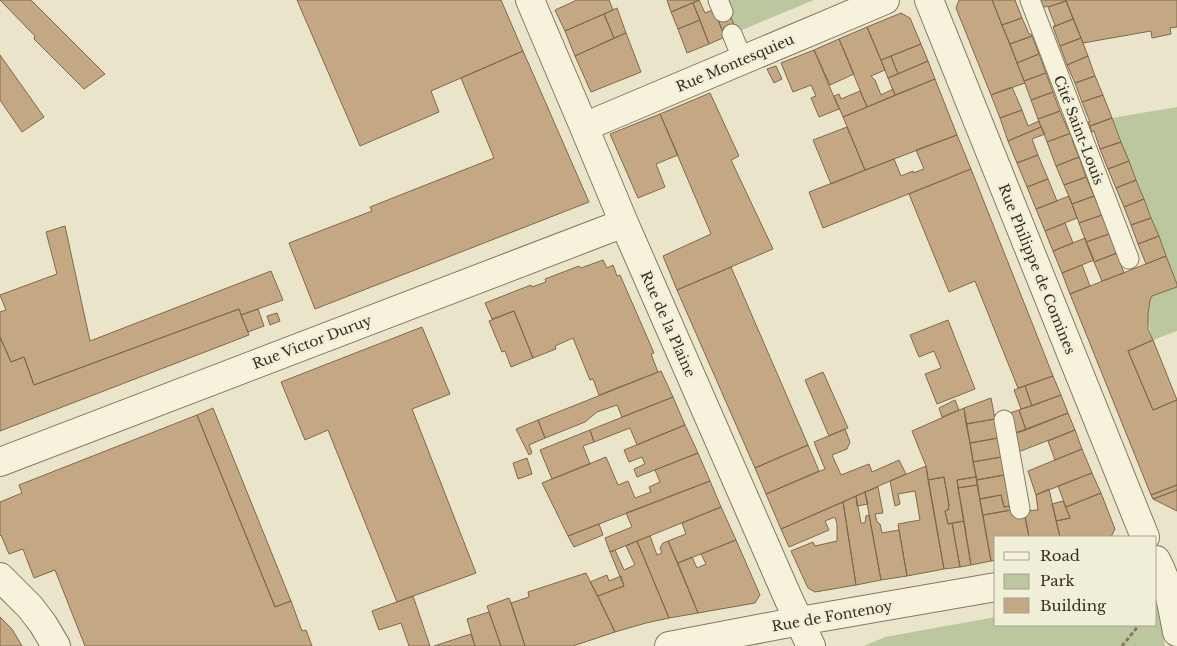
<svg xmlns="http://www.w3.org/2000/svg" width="1177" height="646" font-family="'Libre Baskerville',serif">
<rect width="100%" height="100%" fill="#eae5ca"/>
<path fill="#bcc79f" d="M724,0H814L737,32Z
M1177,107V284L1112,118Z
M1177,287V331L1153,340C1148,327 1145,309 1152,296Z
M1158,606L1165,646H864L885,637L996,617V625H1156V607Z"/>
<path fill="#c4a884" stroke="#816849" d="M0,0H31L105,74L84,89L34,39L35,36Z
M297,0H501L523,51L431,91L439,112L360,146Z
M577,0H609L613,10L565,31L555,10Z
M667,0H699L671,12Z
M699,0L705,13L713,10L716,15L725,37L709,44L693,3Z
M959,0H992L1025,83L991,95L956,8Z
M992,0H1015L1022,18L1002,25Z
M1036,0H1066V1L1048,7L1047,6L1040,9Z
M1066,0H1177V27L1170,28L1171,34L1152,38L1151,31L1083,43Z
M1066,1L1073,19L1053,27L1055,25L1048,7Z
M693,3L700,20L678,29L671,12Z
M617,8L626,33L614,38L604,14Z
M728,10L737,32L725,37L716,15Z
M901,13L910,18L921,44L881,60L867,27Z
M604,14L614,38L575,56L565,31Z
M1022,18L1029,34H1031L1032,36L1010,44L1002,25Z
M1073,19L1081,38L1060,46L1053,27Z
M700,20L709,44L687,53L678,29Z
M867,27L885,70L871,76L875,80L881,95L893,89L895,95L867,107L839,39Z
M626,33L641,72L591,92L575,56Z
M1032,36L1039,54L1017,63L1010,44Z
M1081,38L1088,56L1067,65L1060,46Z
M839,39L854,74L830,85L814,50Z
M921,44L928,61L898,74L891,56Z
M814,50L839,109L819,117L811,98L816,96L811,85L793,92L781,63Z
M523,51L589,202L315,309L289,243L372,211L370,207L494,158L461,78Z
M1039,54L1046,73L1024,81L1017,63Z
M0,55L44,117L22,132L0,100Z
M891,56L898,74L888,78L881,60Z
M1088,56L1095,76L1075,83L1067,65Z
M928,61L935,79L895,95L888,78Z
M776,66L782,79L774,83L767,69Z
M1046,73L1053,92L1031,100L1024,81Z
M1095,76L1103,95L1082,102L1075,83Z
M935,79L957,135L865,170L843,117Z
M1012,87L1022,110L1000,118L991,95Z
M860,91L867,107L843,117L834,96L839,94L841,99Z
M1053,92L1060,111L1038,119L1031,100Z
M710,93L739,156L731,160L773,249L677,290L663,256L711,234L660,114Z
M1103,95L1112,118L1090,126L1088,122H1090L1082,102Z
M1022,110L1028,126L1039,121L1041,127L1008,141L1000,118Z
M1060,111L1068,130H1070L1071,133L1047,142L1038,119Z
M660,114L678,155L656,164L665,187L638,198L610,134Z
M1112,118L1121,142L1100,149L1094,131L1092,132L1090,126Z
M847,127L865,170L831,184L813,140Z
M1041,127L1045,134L1032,139L1038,155L1017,163L1008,141Z
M1071,133L1073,139L1072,140L1079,157L1056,166L1047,142Z
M957,135L971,169L823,228L809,192L894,159L901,176L913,171V173L924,169L916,150Z
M1121,142L1129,161L1108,169L1100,149Z
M1038,155L1048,179L1027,187L1017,163Z
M1079,157L1086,177L1064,185L1056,166Z
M1129,161L1136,180L1116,188L1108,169Z
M971,169L1053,376L1018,388L975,281L949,292L909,194Z
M1086,177L1094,196L1072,204L1064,185Z
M1048,179L1057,201L1036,209L1027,187Z
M1136,180L1144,199L1124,207L1116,188Z
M1069,196L1077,218L1045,231L1036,209Z
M1094,196L1102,215L1079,223L1072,204Z
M1144,199L1151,218L1131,225L1124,207Z
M1102,215L1109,234L1086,242L1079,223Z
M1151,218L1159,236L1138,244L1131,225Z
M1065,223L1073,243L1053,251L1045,231Z
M65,226L90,341L271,271L283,300L241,315L239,309L34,385L24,357L11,362L0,337V312L6,310L0,295L57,274L46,232Z
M1109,234L1117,253L1094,262L1086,242Z
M1159,236L1166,256L1146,264L1138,244Z
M1085,238L1094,260L1062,273L1053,251Z
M1117,253L1124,273L1102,281L1094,262Z
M1166,256L1177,284V287L1152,296L1150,300L1148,314V329L1153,340L1128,351L1153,410L1177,400V485L1151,495L1070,294Z
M603,260L607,268L613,265L617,276L620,275L654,353L651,354L658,372L599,395L593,379L590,380L573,338L555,346L556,349L533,358L514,311L492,319L485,303L531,285L532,287L546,282L545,279L579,266L581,268Z
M1082,265L1090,286L1070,294L1062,273Z
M731,267L808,445L755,468L677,290Z
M239,309L249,335L0,431V337L11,362L24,357L34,385Z
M258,309L264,326L248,332L241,315Z
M514,311L533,358L511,367L505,351L502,352L489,321Z
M277,313L280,321L270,325L267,316Z
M948,320L975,389L937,404L925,374L941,368L934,351L919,357L910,335Z
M422,327L450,394L412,409L476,573L397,602L328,430L305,440L281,382Z
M1153,340L1177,400L1153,410L1128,351Z
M661,371L673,397L622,417L617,405L597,412L585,422L545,438L538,420Z
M823,372L848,428L829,436L805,380Z
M1053,376L1061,395L1032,406L1025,386Z
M1025,386L1032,406L1021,409L1014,390Z
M1061,395L1068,413L1026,430L1019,410Z
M673,397L685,425L637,445L630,428L594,442L590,430Z
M991,398L995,419L966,424L964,408Z
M955,400L959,410L942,417L939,408Z
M213,408L291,601L275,607L197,415Z
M964,408L976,477L957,480L964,521L948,524L945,511L948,510L949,505L944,477L928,480L926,466L912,431Z
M1019,410L1026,430L1010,435L1006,414Z
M1068,413L1075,430L1013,454L1010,435Z
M197,415L275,607L291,601L302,631L306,630L312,646H85L55,570L34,578L23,549L9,554L1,535L0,536V502L22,493L19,485Z
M995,419L998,438L970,443L966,424Z
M538,420L545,438L529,445L532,453L529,455L516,429Z
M685,425L698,453L637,477L634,469L645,464L642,457L629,462L624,450Z
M845,429L850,442L847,449L832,455L841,475L869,464L872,472L899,460L906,474L781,529L766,494L825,469L814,442Z
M590,430L594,442L583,446L590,464L552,479L540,450Z
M1075,430L1082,449L1055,460L1048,441Z
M998,438L1001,457L973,462L970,443Z
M808,445L819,471L766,494L755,468Z
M1082,449L1092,473L1036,495L1028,471Z
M698,453L710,481L568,536L542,483L606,457L618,485L628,481L635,498L651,492L649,487L660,482L655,470Z
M1001,457L1004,475L977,480L973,462Z
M527,458L532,474L518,479L513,463Z
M926,466L944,569L907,576L898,524L920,520L915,491L898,494L900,504L895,506L890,481Z
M1092,473L1101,493L1066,507L1058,486Z
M1004,475L1010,506L1004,507L1001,495L980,499L977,480Z
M944,477L949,505L948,510L945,511L948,524L952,523L960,567L944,569L928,480Z
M976,477L977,485L958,488L957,480Z
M710,481L721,507L610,552L605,538L632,527L626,513Z
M977,485L991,561L971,565L958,488Z
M1177,485V490L1153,499L1151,495Z
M878,487L883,513L875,514L877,522L880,524L882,533L899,530L907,576L881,580L865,492Z
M1049,489L1060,537H1029L1024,511L1038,510L1036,495Z
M1177,490V511L1153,499Z
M865,492L868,504L857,506L856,496Z
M1101,493L1115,529L1111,537H1060L1056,521L1070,518L1066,507Z
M1001,495L1004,507L1010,506L1011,510L983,515L980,499Z
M856,496L861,523H865L866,516L869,515L881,580L856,585L843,502Z
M1063,501L1070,518L1056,521L1052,504Z
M843,502L856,585L815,592L808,588L791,551L813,542L815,546L837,541V524L835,517L825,521L829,530L789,547L781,529Z
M721,507L736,540L678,563L668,541L686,534L682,523Z
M1023,508L1029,537H996V560L991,561L983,515Z
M964,521L971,565L960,567L952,523Z
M599,524L603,535L574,547L568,536Z
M650,536L657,555L662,553L660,548L663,543L668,541L698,613L669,618L637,541Z
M736,540L760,595L755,603L698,613L678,563L692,557L697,568L706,564L701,554Z
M637,541L669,618L646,623L615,632L598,596L624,586L610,552L615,550L624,570L635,565L626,546Z
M586,573L615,632L573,646H525L511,603L529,597L528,592Z
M607,575L609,581L621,576L624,586L598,596L590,582Z
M413,596L430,646H409L401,623L379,630L372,611Z
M509,598L511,603L525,646H501L489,612L487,606Z
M489,612L501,646H475L467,619Z
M0,617L12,629L22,646H0Z
M471,634L475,646H434Z"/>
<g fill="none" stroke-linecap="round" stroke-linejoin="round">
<defs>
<path id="service" d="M718,0L723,12
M1030,0L1129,259
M732,34L743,60
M1004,420L1020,509"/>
<path id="minor" d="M530,0L584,127L624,223L789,600L811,646
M929,0L1145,537
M584,127L885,0
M0,462L624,223
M1156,560C1169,584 1172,606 1177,632
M0,577L30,607L43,624L56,646
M669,646L800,621L996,587"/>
</defs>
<use href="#service" stroke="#857960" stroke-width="21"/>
<use href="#minor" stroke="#857960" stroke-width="30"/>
<path stroke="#857960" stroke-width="3" stroke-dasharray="4 2.5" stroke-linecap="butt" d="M1122,646L1139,625"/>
<use href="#service" stroke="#f6f2dc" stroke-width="19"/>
<use href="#minor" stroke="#f6f2dc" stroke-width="28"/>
</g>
<g text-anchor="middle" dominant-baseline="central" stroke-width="5" stroke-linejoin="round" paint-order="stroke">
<g font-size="14" fill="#372f22" stroke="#f2efd9">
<text transform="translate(735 63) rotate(-23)">Rue Montesquieu</text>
<text transform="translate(1079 130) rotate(69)">Cité Saint-Louis</text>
<text transform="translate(1037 269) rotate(68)">Rue Philippe de Comines</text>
<text transform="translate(668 324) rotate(66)">Rue de la Plaine</text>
<text transform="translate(312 342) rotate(-21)">Rue Victor Duruy</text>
<text transform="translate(832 616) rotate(-10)">Rue de Fontenoy</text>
</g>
</g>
<rect x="994" y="536" width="162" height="90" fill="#f2efd9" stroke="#a7a290"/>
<rect x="1004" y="552" width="25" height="8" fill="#f6f2dc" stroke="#a7a290"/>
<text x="1040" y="561" font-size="15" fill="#372f22">Road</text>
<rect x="1004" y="574" width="25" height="15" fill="#bcc79f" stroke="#a7a290"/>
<text x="1040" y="586" font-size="15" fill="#372f22">Park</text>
<rect x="1004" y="598" width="25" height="15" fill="#c4a884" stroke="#a7a290"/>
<text x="1040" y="611" font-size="15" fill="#372f22">Building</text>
</svg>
